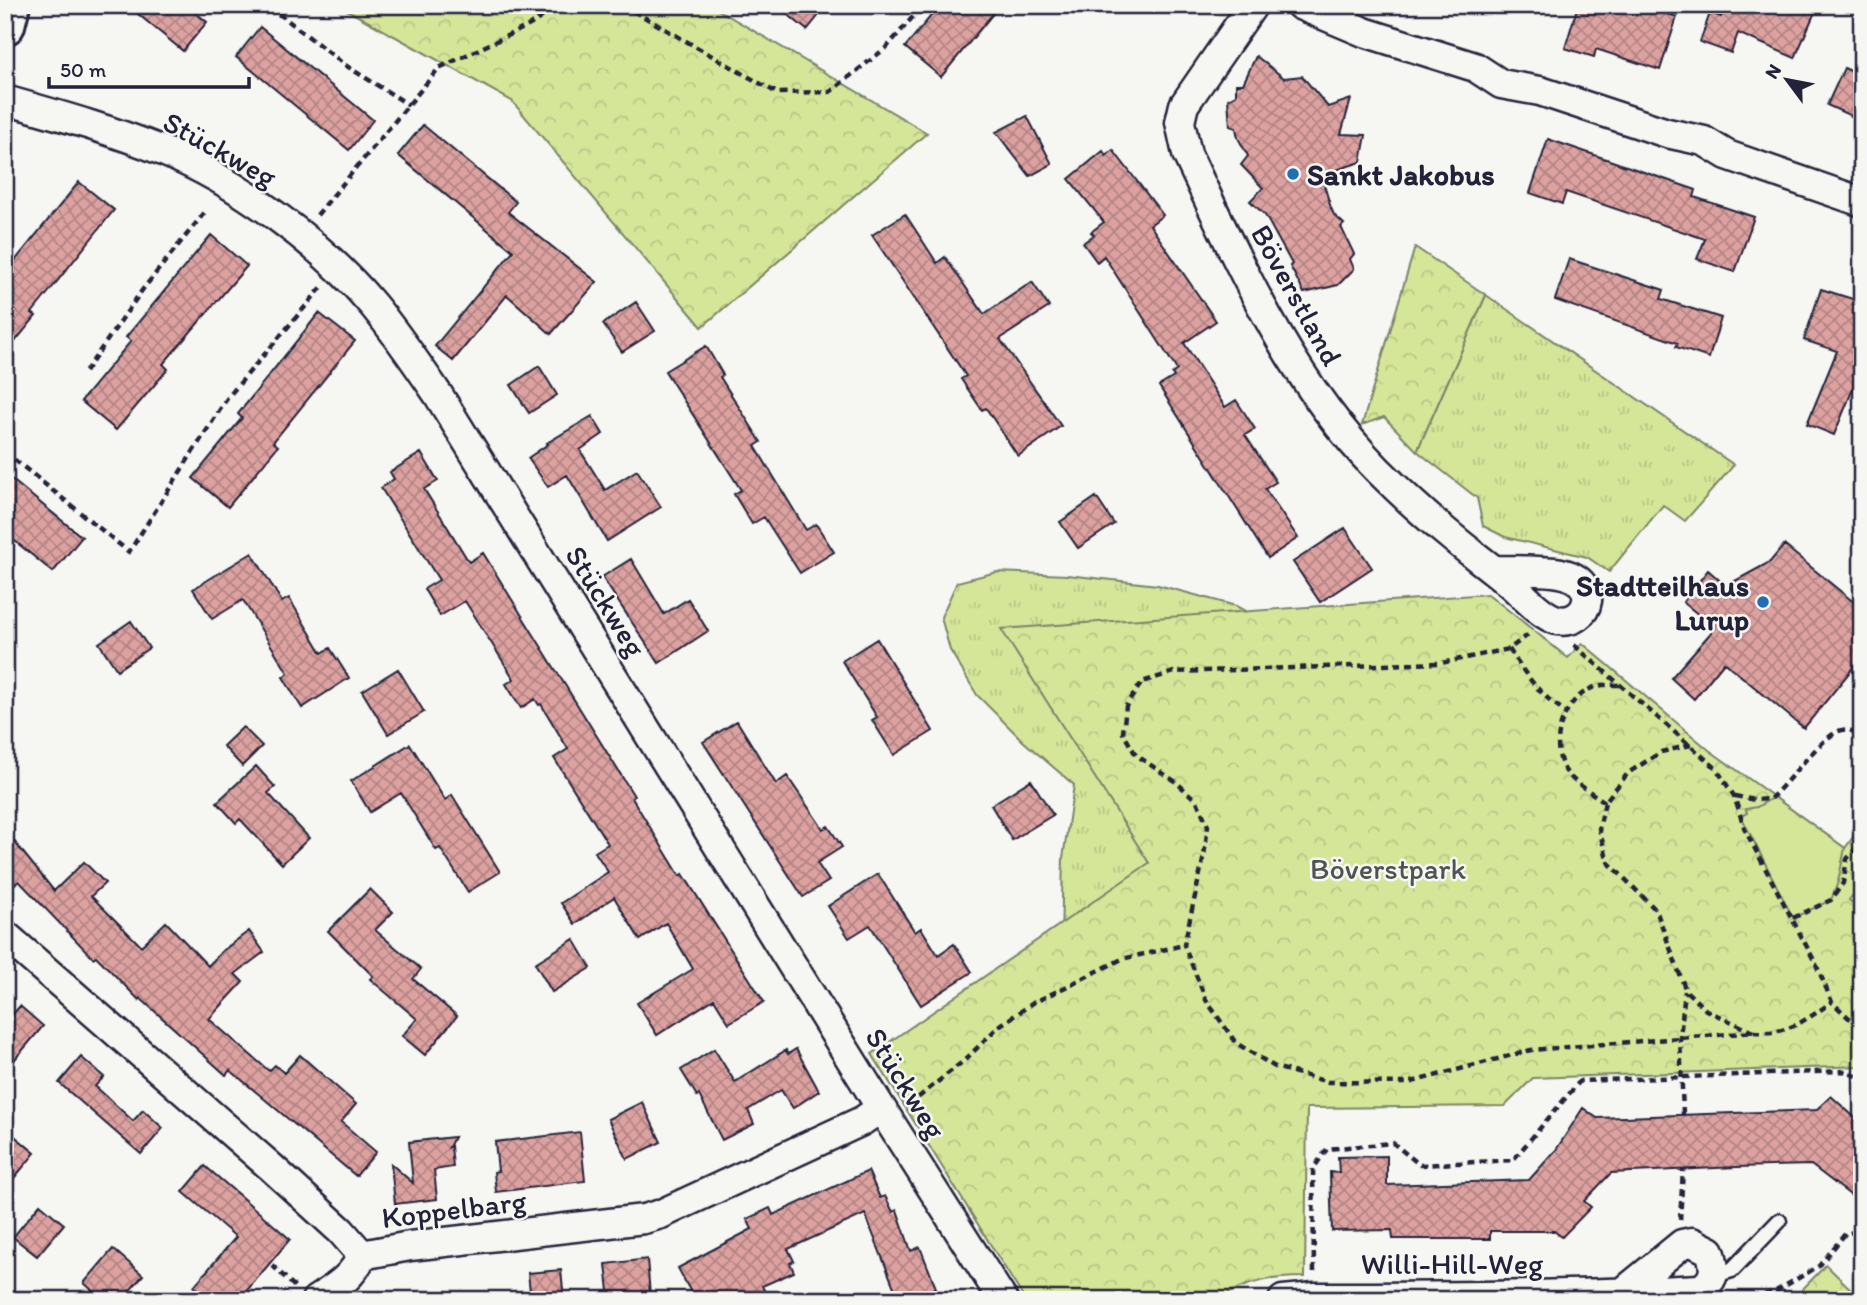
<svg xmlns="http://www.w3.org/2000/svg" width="1867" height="1305" font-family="Itim,sans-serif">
<defs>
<pattern id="grass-tufts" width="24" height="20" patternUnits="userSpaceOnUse" patternTransform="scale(1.75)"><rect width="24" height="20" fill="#d5e699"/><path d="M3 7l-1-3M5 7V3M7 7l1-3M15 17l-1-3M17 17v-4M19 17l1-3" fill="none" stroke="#b7c585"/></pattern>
<pattern id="forest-crowns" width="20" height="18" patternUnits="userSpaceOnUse" patternTransform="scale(1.75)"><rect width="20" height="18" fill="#d5e699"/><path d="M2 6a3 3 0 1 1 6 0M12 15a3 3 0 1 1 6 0" fill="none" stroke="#b7c585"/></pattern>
<pattern id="building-cross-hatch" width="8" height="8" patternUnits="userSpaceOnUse" patternTransform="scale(1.75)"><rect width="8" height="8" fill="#dda2a0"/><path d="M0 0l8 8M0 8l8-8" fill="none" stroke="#b38484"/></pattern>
</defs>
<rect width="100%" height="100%" fill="#f6f6f2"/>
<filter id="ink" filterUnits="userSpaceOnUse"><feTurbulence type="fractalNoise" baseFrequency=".0143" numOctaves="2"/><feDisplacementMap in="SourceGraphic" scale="14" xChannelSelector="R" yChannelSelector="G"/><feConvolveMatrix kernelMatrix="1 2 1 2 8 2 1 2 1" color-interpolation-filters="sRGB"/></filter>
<g filter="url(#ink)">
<path fill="url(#grass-tufts)" stroke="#7c846a" stroke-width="2" d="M1486,295L1734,465L1685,521L1663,505L1609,572L1587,557L1505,537L1483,526L1477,498L1417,451Z
M997,572L1067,575L1158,585L1236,606L1298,640L1146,786L1165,899L1061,940L1063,858L1074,785L1023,741L977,695L950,650L941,617L957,582Z"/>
<path fill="url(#forest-crowns)" stroke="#7c846a" stroke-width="2" d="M338,5H710L927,133L702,327L512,101Z
M1415,247L1486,295L1417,451L1384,417L1362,425Z
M1488,594L1568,658L1582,643L1709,750L1845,848L1862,825V883L1849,900L1862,910V1066L1533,1078L1505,1106L1307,1108L1305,1277C1271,1277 1247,1281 1217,1300H1025L872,1054L1149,863L1001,629Z
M1826,1265L1862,1300H1792Z"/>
<path fill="#d5e699" stroke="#7c846a" stroke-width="2" d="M1774,797L1845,848L1838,882L1831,900L1793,918L1741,816L1747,813L1746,809L1757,807Z"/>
<path fill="url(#building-cross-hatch)" stroke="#22223b" stroke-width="2" d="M127,5H186L207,22L183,51Z
M776,5H827L807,30Z
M940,5H1000L941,77L905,47Z
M1578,5H1641L1677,17L1660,70L1596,49L1594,57L1565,48Z
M1725,5H1818L1795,58L1738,33L1731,53L1700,42L1710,13L1721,17Z
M260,27L373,120L349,150L236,57Z
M1256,56L1284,78L1302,76L1328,107L1351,99L1341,134L1366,135L1361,162L1336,170L1337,176L1324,185L1331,208L1334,215L1344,224L1341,227L1354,254L1350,259L1354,269L1338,285L1304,293L1290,266L1292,264L1265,215L1250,201L1263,188L1241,165L1248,156L1238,138L1236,128L1230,126L1228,99L1236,95V84H1243Z
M1844,68L1862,76V121L1827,105Z
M1027,116L1052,164L1030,176L996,132Z
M423,125L516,202L508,212L597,282L551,334L507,295L453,361L435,346L513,251L398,155Z
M1548,139L1696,190L1694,197L1754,217L1735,272L1697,259L1705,239L1566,192L1562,204L1530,193Z
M1113,150L1163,215L1150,225L1216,321L1184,343L1225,407L1236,400L1255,429L1245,435L1276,482L1265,489L1298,538L1268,558L1159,386L1174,377L1172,374L1177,370L1104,256L1097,262L1083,243L1094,235L1091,232L1104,222L1069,179L1103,151L1106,156Z
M79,182L114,210L32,313L36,316L5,354V273Z
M905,214L937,263L945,257L984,314L1032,282L1049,307L1000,339L1061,426L1018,456L986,408L982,410L961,379L966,376L872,235Z
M211,235L247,266L163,364L168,369L116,430L81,401L131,341L126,337Z
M1569,259L1664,290L1661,299L1721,318L1709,358L1676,347L1678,343L1555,300Z
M1821,289L1862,302V367L1834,435L1807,424L1837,351L1804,340Z
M636,302L655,331L622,352L603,324Z
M319,313L355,341L273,442L278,446L228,507L193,478L242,418L238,414Z
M706,346L723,375L720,377L761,442L755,446L806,530L816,524L834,552L800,573L764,517L752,524L734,494L741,490L665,371Z
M539,366L557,395L529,413L511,385Z
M592,416L603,434L580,450L605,490L637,470L661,507L607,541L567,475L548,487L528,458L548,444L547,443Z
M421,453L438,481L424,489L469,562L483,553L634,796L632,798L680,876L683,874L764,1002L729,1023L714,999L657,1035L637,1003L693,969L666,923L640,940L614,897L575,924L561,903L608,872L595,852L608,844L554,758L568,749L541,704L539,705L535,699L521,708L506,684L514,679L465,601L440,616L424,589L439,580L381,488L394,479L390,472Z
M5,474L82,537L53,572L5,533Z
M1096,497L1114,524L1078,548L1060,522Z
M1345,528L1372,568L1320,602L1293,562Z
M1784,545L1862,609V657L1804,728L1724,662L1694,699L1671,678L1715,628L1683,602L1708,570L1726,586L1770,562Z
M252,553L282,602L289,598L322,653L330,648L349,678L302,708L283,677L288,673L243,600L212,619L193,589Z
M631,559L664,614L688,599L708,631L659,663L602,577Z
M131,621L149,648L117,670L99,643Z
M877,639L933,731L894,755L872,720L877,717L842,661Z
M398,669L424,712L388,734L362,691Z
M737,721L776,784L787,776L823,829L828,826L842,847L817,863L829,881L803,897L703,742Z
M243,727L262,746L242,766L223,746Z
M410,744L445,800L452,795L500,872L468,892L440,848L436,850L401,793L370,812L351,781Z
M256,766L275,787L268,793L309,838L282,864L240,819L236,823L217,802Z
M1031,780L1053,815L1012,840L991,805Z
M5,830L54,891L84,862L105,883L91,896L141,946L166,922L208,966L222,951L249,931L264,952L235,974L243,982L209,1019L269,1071L275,1065L284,1073L300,1055L356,1104L341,1122L376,1152L356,1176L230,1070L226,1075L140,998L139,1000L96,956L93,958L19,881L5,891Z
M878,874L915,932L921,928L938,955L954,944L972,972L921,1005L870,925L849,938L828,906Z
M370,889L393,912L375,930L421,969L413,979L457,1016L425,1055L402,1036L417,1019L370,979L373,976L328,931Z
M574,939L591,968L552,992L535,963Z
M20,1006L43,1026L5,1071V1023Z
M714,1049L735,1082L786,1050L788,1054L796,1049L819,1091L793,1108L781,1090L748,1110L754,1124L722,1140L699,1095L697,1096L681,1070Z
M81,1057L104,1077L95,1086L133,1121L143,1110L163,1128L141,1154L59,1083Z
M1831,1096L1862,1124V1204L1811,1165L1737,1167L1611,1173L1584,1201L1591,1207L1562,1237L1554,1231H1490V1239H1393L1392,1230L1332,1231L1330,1172L1339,1173L1338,1157L1387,1156V1185L1529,1180L1556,1150L1583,1108L1597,1118L1816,1110Z
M642,1102L661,1142L627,1159L608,1119Z
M5,1128L35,1153L5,1189Z
M580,1132L585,1181L496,1192L494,1172L498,1171L495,1142Z
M454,1137L449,1147L451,1146L453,1167L434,1170L437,1199L395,1204L391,1164L413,1183L409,1142Z
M205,1166L290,1239L239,1300H209L194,1286L236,1237L183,1192Z
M868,1171L880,1198L885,1196L893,1212L897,1210L911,1251L920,1247L936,1288L907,1300H899L865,1214L788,1249L794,1261L790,1263L794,1272L762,1286L769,1300H695L678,1268L752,1229L747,1219L770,1208L773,1215Z
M40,1204L64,1224L37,1256L13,1237Z
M113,1249L143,1275L122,1300H103L84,1283Z
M647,1259L650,1295L610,1300L606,1264Z
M561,1270L564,1300H531L528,1273Z"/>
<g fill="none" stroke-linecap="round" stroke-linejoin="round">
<defs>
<path id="lane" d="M1714,1275L1732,1270L1779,1221"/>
<path id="street" d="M1253,5L1184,105L1180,122L1187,154C1239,264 1291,382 1378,470C1402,494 1427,517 1453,538C1473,555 1495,570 1515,588C1526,598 1542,616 1557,620C1589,627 1606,578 1554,572C1534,570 1515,570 1495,570
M1300,5L1364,32L1475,67L1501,84L1540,91L1667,133L1704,141L1727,155L1862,202
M5,100C58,115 112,130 163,151C238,182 321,243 373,305C397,334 418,365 439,396L881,1108L1003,1300
M5,935L271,1167L341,1231L362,1255L410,1246L644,1219L661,1214L862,1121L881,1108
M316,1300C336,1287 353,1277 362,1255
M1283,1300L1315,1297C1443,1297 1571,1296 1700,1289C1716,1280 1716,1268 1710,1251L1692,1242L1682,1244L1622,1293"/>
<path id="secondary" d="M5,25L10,5"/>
</defs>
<use href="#lane" stroke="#22223b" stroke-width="19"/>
<use href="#street" stroke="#22223b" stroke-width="33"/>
<use href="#secondary" stroke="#22223b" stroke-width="44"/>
<path stroke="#22223b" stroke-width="4.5" stroke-dasharray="7 5" stroke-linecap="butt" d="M256,5L282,16L345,65L409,105
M623,5L777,93L830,92L887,47L923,5
M317,215L439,68L530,25L559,5
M85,372L143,289L205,212
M5,452L129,552L228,397L322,287
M1528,635L1509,649L1441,663L1174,672L1142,682L1126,706L1123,733L1136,755L1176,782L1197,801L1208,826L1204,856L1184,945L1206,1000L1236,1043L1275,1067L1328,1082L1408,1083L1531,1050L1754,1032C1788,1035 1805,1020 1832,1002
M1574,645L1716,768L1734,796L1745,830L1816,964L1832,1002L1849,1018L1862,1023
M1509,649C1525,674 1540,696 1565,711
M1691,745L1661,752L1628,773L1605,802L1599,829L1608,862L1656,910L1686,991L1706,1010L1753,1032
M1735,796L1755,800L1770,799C1787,784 1822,735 1842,730C1849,728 1856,733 1862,737
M1605,802C1591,792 1571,782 1563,767C1549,736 1566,695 1598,686C1605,684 1613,685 1620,685
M1793,918L1831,900L1843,883L1847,859L1862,841
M909,1105L966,1059L999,1026L1033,1003L1122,959L1184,945
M1683,1114L1680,1037L1685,991
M1680,1220L1683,1170
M272,1265L295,1287
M1314,1272L1313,1169L1327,1149L1393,1143L1420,1165L1513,1160L1580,1081L1843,1071L1862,1078
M1731,1293L1737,1298L1750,1299L1776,1291L1819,1266L1845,1234L1862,1230"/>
<use href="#lane" stroke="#f6f6f2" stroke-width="14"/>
<use href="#street" stroke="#f6f6f2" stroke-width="28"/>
<use href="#secondary" stroke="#f6f6f2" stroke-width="38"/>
</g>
</g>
<g fill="#1f6fb2" stroke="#f6f6f2" stroke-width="2.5">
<circle cx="1293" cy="174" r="7"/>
<circle cx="1763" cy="602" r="7"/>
</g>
<g text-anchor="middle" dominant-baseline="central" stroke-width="5" stroke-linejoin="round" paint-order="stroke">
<g font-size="30" fill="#22223b" stroke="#f6f6f2">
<text transform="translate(220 149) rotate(29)">Stückweg</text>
<text transform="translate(1297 295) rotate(61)">Böverstland</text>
<text transform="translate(606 601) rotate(58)">Stückweg</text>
<text transform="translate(906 1083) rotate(58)">Stückweg</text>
<text transform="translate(454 1209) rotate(-7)">Koppelbarg</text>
<text x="1452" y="1263">Willi-Hill-Weg</text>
</g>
<g font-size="30" font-weight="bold" fill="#22223b" stroke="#f6f6f2" text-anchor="start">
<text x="1307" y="174">Sankt Jakobus</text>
<text x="1749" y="585" text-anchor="end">Stadtteilhaus<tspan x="1749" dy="34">Lurup</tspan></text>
</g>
<g font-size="30" fill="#4f5352" stroke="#f6f6f2">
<text x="1388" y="868">Böverstpark</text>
</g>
</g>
<rect width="1867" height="1305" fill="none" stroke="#f6f6f2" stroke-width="28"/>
<rect x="14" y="14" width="1839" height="1277" fill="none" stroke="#22223b" stroke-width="2.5" filter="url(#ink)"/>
<g transform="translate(1787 80) rotate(302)" stroke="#f6f6f2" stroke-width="5" paint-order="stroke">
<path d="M0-5L12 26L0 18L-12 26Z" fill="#22223b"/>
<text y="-10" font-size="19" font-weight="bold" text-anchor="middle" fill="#22223b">N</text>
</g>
<path d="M49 77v10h200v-10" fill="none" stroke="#22223b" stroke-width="3.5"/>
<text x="60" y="77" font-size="21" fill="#22223b" stroke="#f6f6f2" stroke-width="5" paint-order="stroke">50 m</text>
</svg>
